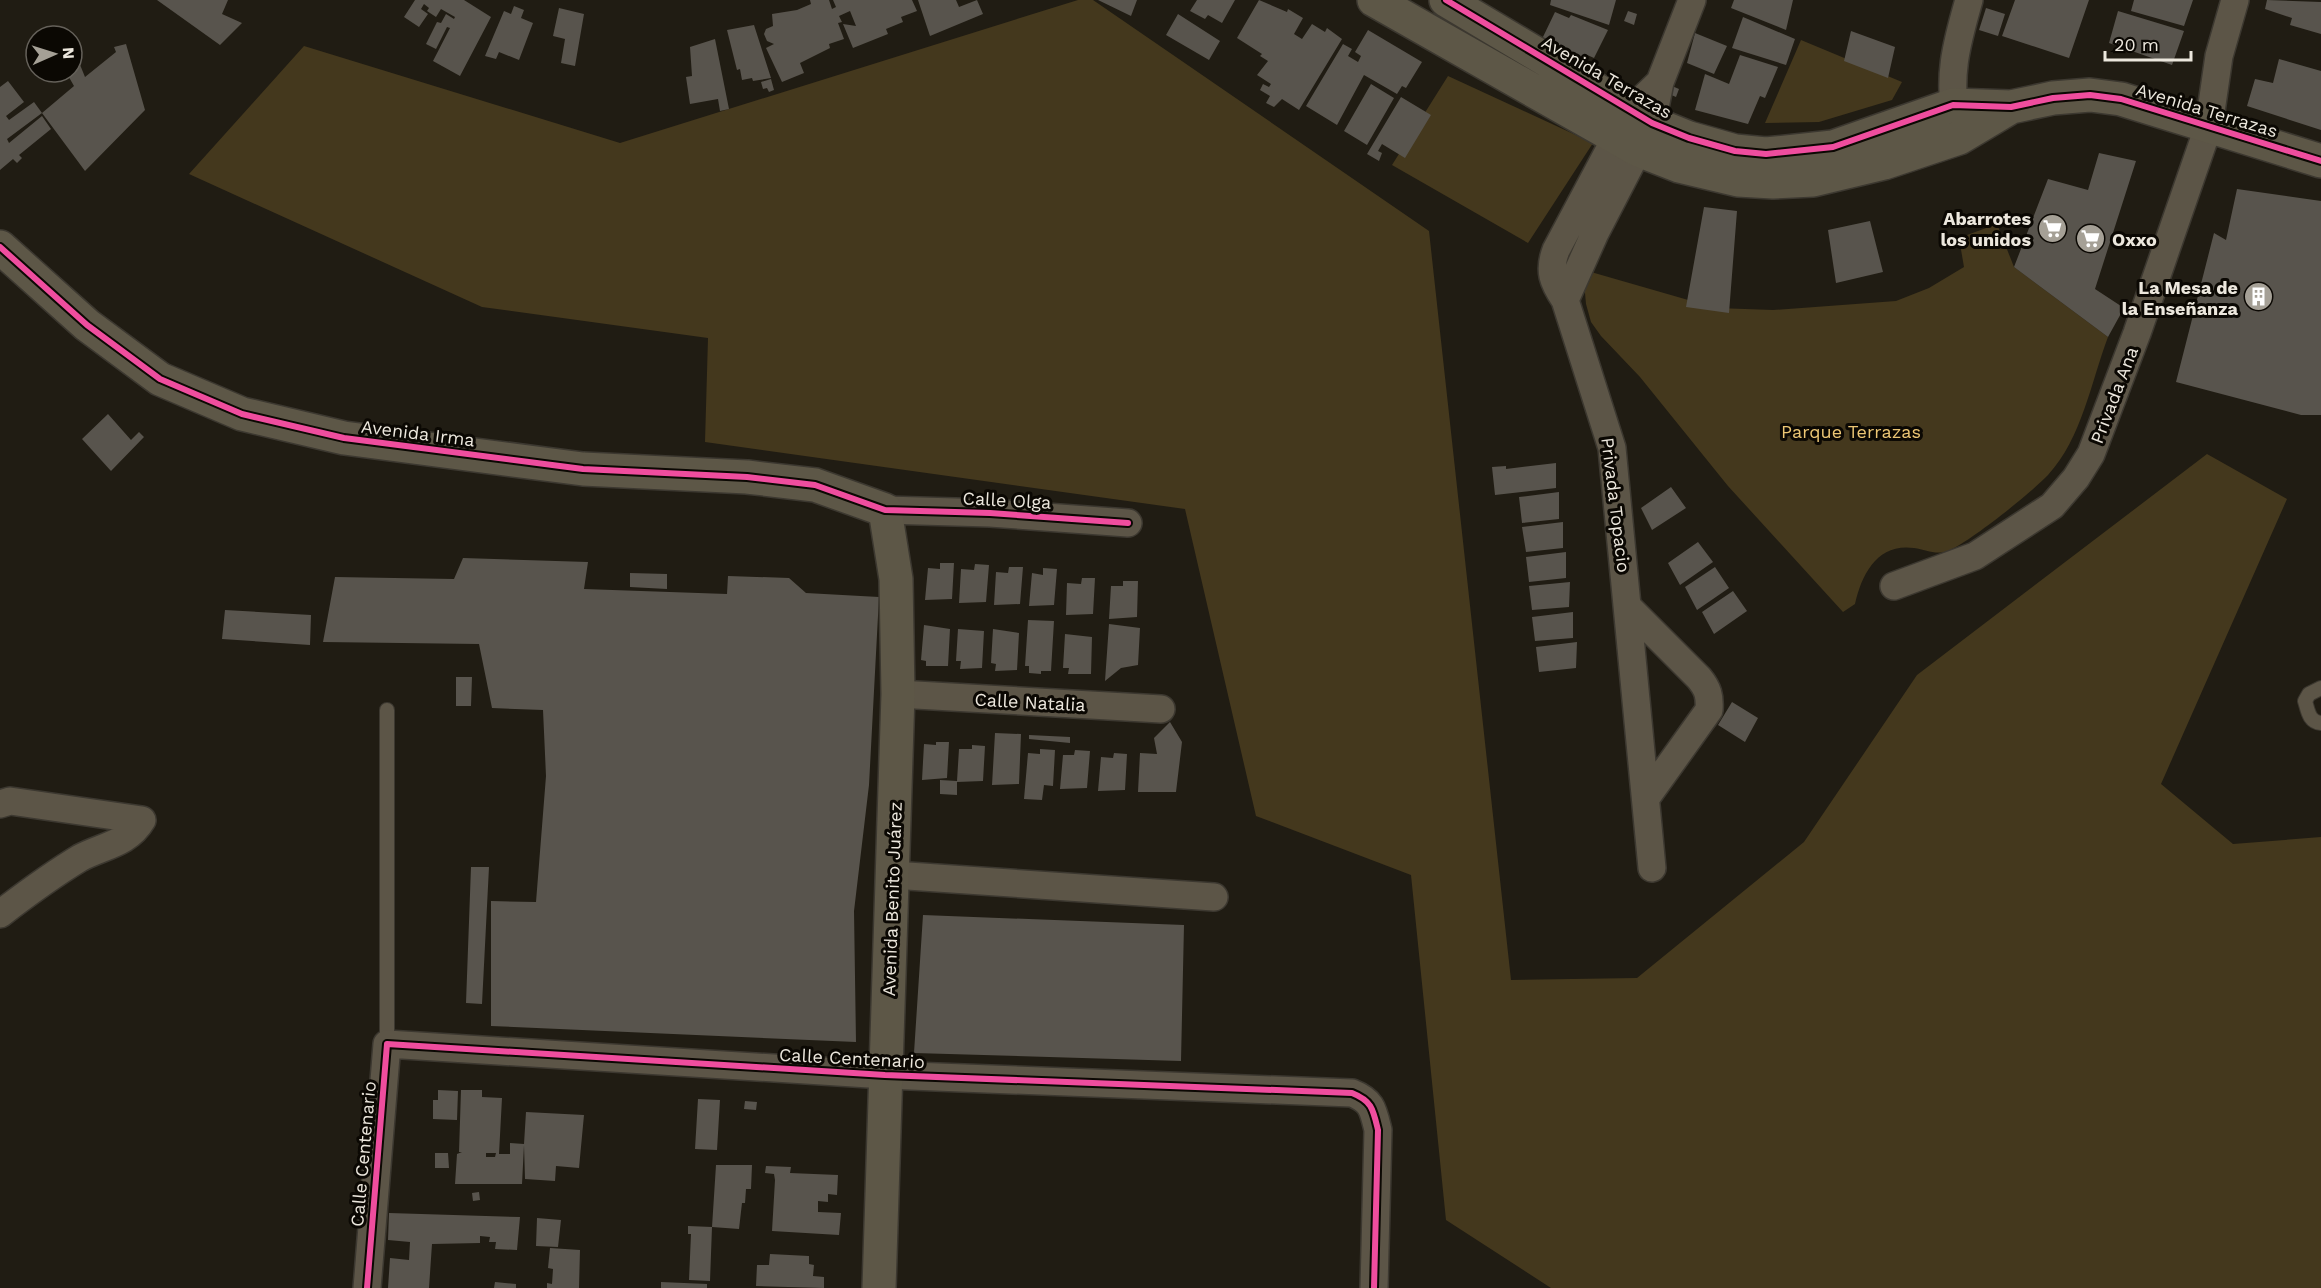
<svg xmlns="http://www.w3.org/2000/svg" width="2321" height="1288" font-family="'Work Sans',sans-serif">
<rect width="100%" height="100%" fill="#201c13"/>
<path fill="#44381d" d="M1078,0H1093L1429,231L1511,980L1637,978L1804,842L1917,675L2207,454L2287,499L2161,784L2233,844L2321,837V1288H1551L1446,1220L1411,875L1256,816L1185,509L705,442L708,338L482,307L189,174L304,46L620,143Z
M1801,40L1902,82L1892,100L1819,122L1765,123Z
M1448,76L1593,143L1528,243L1392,165Z
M1997,224L2014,267L2108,337C2091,382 2082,438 2048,475C2032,492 1971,541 1950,550C1937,556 1927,550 1914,548C1878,543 1862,573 1855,604L1843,612L1728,486L1640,377L1601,336L1591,322L1586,304L1584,282L1591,272L1716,308L1773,310L1896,301L1929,288L1964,267L1959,238Z"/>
<path fill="#58544d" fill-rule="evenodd" d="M157,0H228L222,14L242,23L220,45Z
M415,0H464L491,17L460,76L433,61L450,28L447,27L436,49L426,44L437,22L441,23L446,14L454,19L455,17L441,9L436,17L427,11L429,8L424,4L421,9L428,14L419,27L404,17Z
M810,0H829L832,9L836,7L833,0H912L917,11L901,17L903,22L886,29L888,34L853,48L843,24L856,26L850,11L839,16L842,22L838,23L844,39L829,44L830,48L800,63L804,73L782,82L766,48L774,44L767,41L764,34L766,29L773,26L772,14L797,10L811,4Z
M918,0H956L959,7L977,0L983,14L930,36Z
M1098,0H1137L1131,16Z
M1197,0H1235L1222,23L1208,15L1205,19L1190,11Z
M1259,0L1287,12L1288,9L1303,18L1294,34L1302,39L1312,24L1325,32L1327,28L1342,39L1299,110L1282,99L1274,107L1266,103L1270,96L1260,90L1263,84L1269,87L1271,84L1257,75L1268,61L1260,56L1262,54L1237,38Z
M1551,0H1616L1609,25L1550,5Z
M1734,0H1793L1786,30L1731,8Z
M2015,0H2089L2069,58L2002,36Z
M2134,0H2193L2184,26L2131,11Z
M2267,0L2321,2V34L2290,25L2292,18L2265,9Z
M514,6L524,10L521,18L533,23L519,60L499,52L496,59L485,56L504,11L511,14Z
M559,8L584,14L575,66L561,63L565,39L553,36Z
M1986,8L2005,14L1998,36L1979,30Z
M1628,11L1637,14L1634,25L1624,21Z
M2118,11L2184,31L2172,65L2109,43Z
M1555,12L1569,18L1571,15L1608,30L1594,58L1585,54L1582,60L1542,39Z
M1178,14L1220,41L1209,60L1166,35Z
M1743,17L1795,39L1786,65L1732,48Z
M754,25L771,78L753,81L752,78L742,80L740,69L737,70L727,30Z
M1368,30L1422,62L1406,88L1402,86L1397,94L1364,75L1337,125L1306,106L1343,44L1352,49L1348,56L1358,62L1361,56L1355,52Z
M1851,31L1895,47L1888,78L1844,61Z
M1695,33L1727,46L1714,74L1687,63Z
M715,39L729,109L720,111L718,99L690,104L686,77L692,76L690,47Z
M126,44L145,110L85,171L42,113L74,86L66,72H72V45L85,77L116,52L114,47Z
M1740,55L1778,67L1765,98L1760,96L1748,124L1695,110L1705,74L1729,84Z
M2279,59L2321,71V130L2247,106L2255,79L2273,83Z
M771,79L774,90L769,92L767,88L763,89L761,82Z
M8,81L24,102L6,116L9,120L34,102L42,113L7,139L9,143L42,116L51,129L19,155L22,158L17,163L13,159L0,170V87Z
M1371,84L1394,98L1367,145L1344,131Z
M1672,86L1679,89L1676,97L1669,94Z
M1401,97L1431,115L1405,158L1382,144L1378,151L1382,153L1379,161L1367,154Z
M2099,153L2136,161L2095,289L2124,308L2108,337L2014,267L2048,179L2088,190Z
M2237,189L2321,201V415H2301L2176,382L2214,233L2226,240Z
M1704,207L1737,211L1729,313L1686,307Z
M1870,221L1883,272L1836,283L1828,230Z
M108,414L131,440L139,432L144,437L111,471L82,439Z
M1556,463V488L1495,495L1492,467L1506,466V469Z
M1671,487L1686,508L1652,530L1641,508Z
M1559,492V519L1522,523L1519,497Z
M1563,522V548L1526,552L1522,527Z
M1698,542L1713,562L1680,585L1668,563Z
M1566,552V578L1529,582L1526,557Z
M463,558L588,562L584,589L727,594L728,576L789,578L806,593L879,597L869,785L854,911L856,1042L491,1026V901L536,902L546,776L543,710L492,708L479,644L323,642L335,577L454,579Z
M940,563H954L952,599L925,600L928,568L940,569Z
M975,564L989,565L986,602L959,603L961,569L974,570Z
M1009,567H1023L1020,604L994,605L996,572L1008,573Z
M1715,567L1729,588L1697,610L1685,587Z
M1043,568L1057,569L1054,605L1029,606L1032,573L1043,575Z
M630,573L667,574V589L630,587Z
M1082,578H1095L1093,614L1066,615L1067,583L1081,584Z
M1123,581H1138L1137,617L1109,619L1111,586H1123Z
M1570,582L1569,607L1532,610L1529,586Z
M1733,591L1747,611L1714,634L1702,612Z
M225,610L311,615L310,645L222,639Z
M1573,612V638L1535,641L1532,617Z
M1028,620L1054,621L1051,671H1041V674L1029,673V666H1025Z
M1109,624L1140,628L1138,665L1121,668L1105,681Z
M924,625L950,629L948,666H926V661L921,660Z
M958,629L984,631L982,668L960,669L961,661H956Z
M993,629L1019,633L1017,670L995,671L996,664L991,663Z
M1065,634L1092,637L1091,674H1068L1069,668H1063Z
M1577,642L1576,668L1539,672L1536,647Z
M456,677H472L471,706H456Z
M1732,702L1758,718L1745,742L1718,725Z
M1170,722L1182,742L1176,792H1138L1140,753L1157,754L1154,738Z
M995,733L1021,734L1019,784L992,785Z
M1029,735L1070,737V743L1029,739Z
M936,742H949L947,778L922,780L924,744L936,745Z
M972,745L985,746L983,781L957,782V795L940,794V780L957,781L959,749H972Z
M1040,749L1055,750L1053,786L1044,785L1042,800L1024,799L1028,753L1040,754Z
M1075,750L1090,751L1087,788L1060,789L1063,755H1074Z
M1114,753L1127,754L1125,790L1098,791L1101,757L1113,758Z
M471,867H489L482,1004L466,1003Z
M923,915L1184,925L1181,1061L914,1053Z
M438,1090L458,1091L457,1120L433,1119V1100H438Z
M461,1090H482V1097L502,1098L499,1154H510V1143L524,1144L526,1112L584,1115L579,1168L556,1166L555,1181L525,1179L524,1145L522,1184H455L457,1154L462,1152H459ZM486,1153H496L495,1157H486Z
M698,1099L720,1100L717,1150L695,1149Z
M745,1101L757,1102L756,1110L744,1109Z
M435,1153H448L449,1168H435Z
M716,1165H752L751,1189H746L745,1203H742L739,1229L712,1227Z
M766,1166L791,1167L790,1173L838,1175L837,1195L828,1194V1202L818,1201V1212L841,1213L839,1235L772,1231L775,1180L774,1174L765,1173Z
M479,1192L480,1200L473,1201L472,1193Z
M389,1213L520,1217L517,1250L495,1249L496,1242H489L490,1237L480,1236V1243L432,1244L429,1288H388L390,1258L409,1260L410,1242L388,1240Z
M537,1218L561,1220L558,1247L536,1246Z
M688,1226L712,1227L710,1281L689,1280L691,1234H688Z
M550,1248L580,1250L579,1288H547V1283L552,1284L553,1269L548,1268Z
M770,1254L809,1256V1264L814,1265L813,1276L824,1277V1288L756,1286L757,1265H769Z
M495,1282L516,1284V1288H494Z
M661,1282L707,1284V1288H661Z"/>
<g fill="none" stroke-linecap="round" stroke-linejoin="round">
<defs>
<path id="lane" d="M2321,688L2309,694L2305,701C2308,711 2309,722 2321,723
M387,1044V710"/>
<path id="street" d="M1957,125C1947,78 1956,45 1969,0
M1565,300L1595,233L1652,123L1660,82L1692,0
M885,510L990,513L1128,523
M1894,586L1975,556L2052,506L2076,478L2091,454L2137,333L2209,125L2219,56L2235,0
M1628,607L1699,678C1708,689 1710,696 1709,710L1646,798
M898,694L1161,709
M0,804L10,801L142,820C128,844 102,846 80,858C52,875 26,894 0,914
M1652,868L1612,448L1565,300C1553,282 1548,271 1556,250L1630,111L1660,82
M893,875L1214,897
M367,1288L387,1044L885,1075L1352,1093C1372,1101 1373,1109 1378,1130L1374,1288"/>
<path id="secondary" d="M1374,0L1638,150L1679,166L1738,180L1773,182L1813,180L1884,163L1959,138L2011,107
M1446,0L1652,123L1689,138L1735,151L1766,154L1833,147L1953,105L2011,107L2053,98L2090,95L2121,99L2321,161
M0,247L87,325L160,379L242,414L344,438L583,469L747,477L815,485L885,510L896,579L898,694L879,1288"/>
</defs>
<use href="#lane" stroke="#3c3830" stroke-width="16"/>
<use href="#street" stroke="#3c3830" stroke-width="30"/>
<use href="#secondary" stroke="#3c3830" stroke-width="36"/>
<use href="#lane" stroke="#5c5547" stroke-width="14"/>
<use href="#street" stroke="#5c5547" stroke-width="27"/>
<use href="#secondary" stroke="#5d5747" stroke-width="33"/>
<defs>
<path id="cycleway" d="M1446,0L1652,123L1689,138L1735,151L1766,154L1833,147L1953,105L2011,107L2053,98L2090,95L2121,99L2321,161
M0,247L87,325L160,379L242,414L344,438L583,469L747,477L815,485L885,510L990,513L1128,523
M367,1288L387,1044L885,1075L1352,1093C1372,1101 1373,1109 1378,1130L1374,1288"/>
</defs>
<use href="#cycleway" stroke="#0b0803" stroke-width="10"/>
<use href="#cycleway" stroke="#ef4d9e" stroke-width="6"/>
</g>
<defs>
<symbol id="supermarket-disc" viewBox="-11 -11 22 22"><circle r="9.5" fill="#a5a096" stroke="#0b0803"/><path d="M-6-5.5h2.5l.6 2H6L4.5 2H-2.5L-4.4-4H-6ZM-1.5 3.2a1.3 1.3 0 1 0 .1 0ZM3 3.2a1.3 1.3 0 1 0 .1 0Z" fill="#fff"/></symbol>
<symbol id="building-disc" viewBox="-11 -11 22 22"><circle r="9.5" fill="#a5a096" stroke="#0b0803"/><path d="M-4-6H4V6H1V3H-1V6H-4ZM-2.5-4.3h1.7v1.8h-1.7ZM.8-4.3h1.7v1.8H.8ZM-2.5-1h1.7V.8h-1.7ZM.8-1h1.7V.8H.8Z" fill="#fff"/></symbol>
</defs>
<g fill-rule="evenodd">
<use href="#supermarket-disc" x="2036" y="212" width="33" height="33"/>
<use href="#supermarket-disc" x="2074" y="222" width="33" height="33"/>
<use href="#building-disc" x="2242" y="280" width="33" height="33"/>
</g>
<g text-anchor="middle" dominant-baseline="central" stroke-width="6" stroke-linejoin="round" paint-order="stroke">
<g font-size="18" fill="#ece7dd" stroke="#0b0803">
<text transform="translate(1607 77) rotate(30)">Avenida Terrazas</text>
<text transform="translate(2207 110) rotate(17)">Avenida Terrazas</text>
<text transform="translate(2114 395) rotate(-69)">Privada Ana</text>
<text transform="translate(418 433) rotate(7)">Avenida Irma</text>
<text transform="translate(1007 500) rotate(3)">Calle Olga</text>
<text transform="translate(1616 505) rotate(83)">Privada Topacio</text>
<text transform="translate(1030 702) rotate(3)">Calle Natalia</text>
<text transform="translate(892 899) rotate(-88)">Avenida Benito Juárez</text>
<text transform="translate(852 1058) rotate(3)">Calle Centenario</text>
<text transform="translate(363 1154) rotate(-85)">Calle Centenario</text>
</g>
<g font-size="18" font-weight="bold" fill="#ece7dd" stroke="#0b0803" text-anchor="end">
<text x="2031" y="218">Abarrotes<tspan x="2031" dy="21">los unidos</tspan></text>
<text x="2112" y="239" text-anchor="start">Oxxo</text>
<text x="2238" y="287">La Mesa de<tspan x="2238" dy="21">la Enseñanza</tspan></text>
</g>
<g font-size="18" fill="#ecc674" stroke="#0b0803">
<text x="1851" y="431">Parque Terrazas</text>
</g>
</g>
<g transform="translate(54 54) rotate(87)"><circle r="28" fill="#0b0803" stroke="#65615a" stroke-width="1.5"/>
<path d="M0-4.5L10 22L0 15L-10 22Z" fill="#a5a096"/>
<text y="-9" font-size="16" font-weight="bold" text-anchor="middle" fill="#ece7dd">N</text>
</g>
<path d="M2105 51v9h86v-9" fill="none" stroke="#ece7dd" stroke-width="3"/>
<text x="2114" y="51" font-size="18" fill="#ece7dd" stroke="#0b0803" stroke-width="4.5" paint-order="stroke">20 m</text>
</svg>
